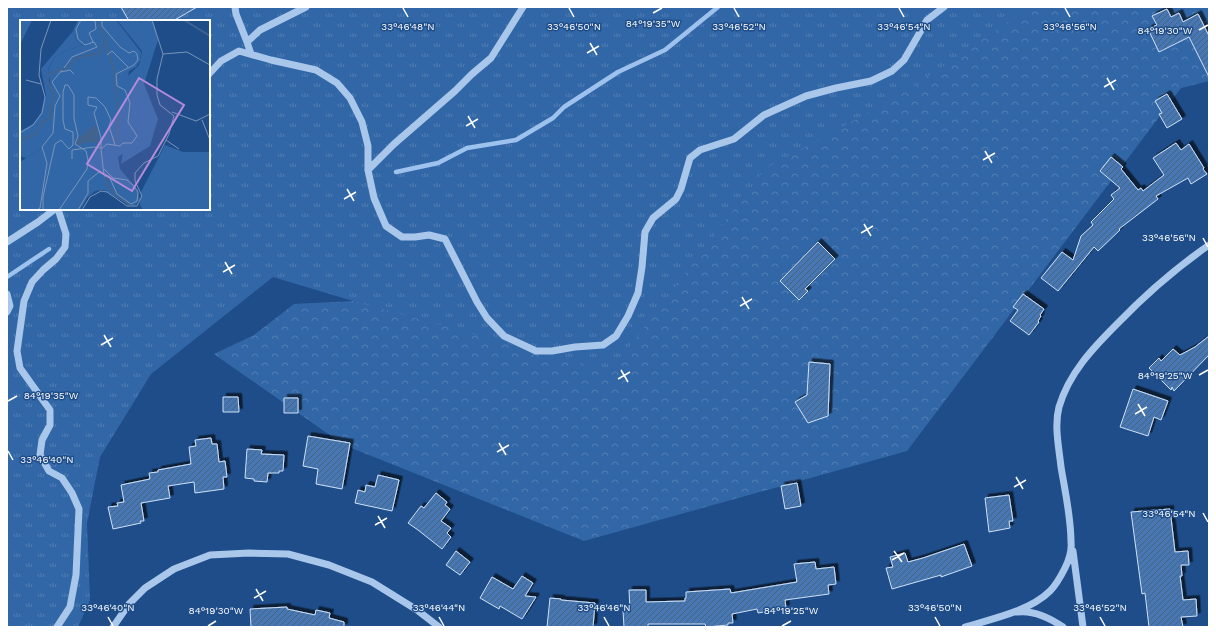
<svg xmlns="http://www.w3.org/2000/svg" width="1216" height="634" font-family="'Work Sans',sans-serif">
<defs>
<pattern id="grass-tufts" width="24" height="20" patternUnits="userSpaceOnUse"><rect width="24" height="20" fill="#3267a7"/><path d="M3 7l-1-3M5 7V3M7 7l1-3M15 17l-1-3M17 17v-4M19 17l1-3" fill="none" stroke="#517eb4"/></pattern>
<pattern id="forest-crowns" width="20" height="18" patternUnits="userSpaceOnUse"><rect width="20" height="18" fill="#3267a7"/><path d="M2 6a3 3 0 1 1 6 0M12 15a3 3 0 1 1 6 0" fill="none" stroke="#517eb4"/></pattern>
<pattern id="building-hatch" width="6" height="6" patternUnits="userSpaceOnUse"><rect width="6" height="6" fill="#4777b2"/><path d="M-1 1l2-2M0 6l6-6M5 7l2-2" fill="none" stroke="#4a627f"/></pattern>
<filter id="shadow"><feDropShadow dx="3.5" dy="-3.5" stdDeviation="0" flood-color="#0009"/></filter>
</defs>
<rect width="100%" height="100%" fill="#1e4d89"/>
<path fill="url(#grass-tufts)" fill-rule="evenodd" d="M7,7H1128L679,469L353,301L273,277L151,374L100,457L87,523L90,600L78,627H7ZM21,21H209V209H21Z"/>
<path fill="url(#forest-crowns)" d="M1026,7H1209V81L1181,88L907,451L584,541L344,445L214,354L254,335L294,304L353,301L610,372L765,169L902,94L1013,19Z"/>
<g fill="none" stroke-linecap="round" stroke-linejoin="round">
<path stroke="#9dc2ed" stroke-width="4.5" d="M396,172L438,163L467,148L516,140L553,118L564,107L618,72L665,50L718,7
M7,277L49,249"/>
</g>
<path fill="url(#building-hatch)" stroke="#cee1f8" filter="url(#shadow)" d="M121,7H197L173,21H129Z
M1167,9L1171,17L1179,13L1183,22L1198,14L1209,36V77L1189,37L1159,52L1148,29L1157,25L1152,16Z
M1167,94L1182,119L1167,128L1159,114L1162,113L1155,101Z
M1176,143L1181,150L1189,144L1204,168L1203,169L1207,174L1191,184L1188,178L1156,196L1158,199L1119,229L1120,230L1098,251L1094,247L1058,291L1041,278L1062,252L1073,260L1081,236L1093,225L1091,222L1114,199L1111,195L1120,188L1100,171L1111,157L1123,167L1121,169L1138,190L1141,188L1143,191L1164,175L1153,158Z
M818,242L835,259L805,289L808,291L799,300L780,281Z
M1023,294L1044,309L1040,315L1041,316L1038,321L1039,322L1029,335L1010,321L1018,310L1013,307Z
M1209,336V355L1174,391L1172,387L1171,390L1149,368L1159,358L1161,361L1173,349L1180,355L1195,347Z
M809,362L830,364L828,416L808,423L795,402L807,395Z
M1133,389L1168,401L1161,420L1154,417L1148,436L1120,427Z
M223,397H238L239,412H223Z
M284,398H298V413H284Z
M308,436L350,443L342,489L316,484L318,469L303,466Z
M211,438L212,444H217L219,462L225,461L227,477H223L224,489L195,493L194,482L168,486L170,498L141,503L144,521H140L141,523L113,529L108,507L118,506L117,503L124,502L121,485L150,479L149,473L158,472V470L191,464L189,447L196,446L195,440Z
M247,449L262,450L261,454L284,455L283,471H279V473H268L267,482L254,481V479L245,478Z
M378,475L399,480L392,511L355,503L358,490L365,492L366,485L375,487Z
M797,483L801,506L785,509L781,486Z
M436,493L447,502L445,505L450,509L441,521L451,528L447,533L451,537L442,549L418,530L408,523L421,506L424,508Z
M1009,495L1013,521H1009L1010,528L989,532L985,498Z
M1170,509L1175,552L1188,551L1189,565H1181L1182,576H1180L1183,600L1196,599L1197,616L1181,617L1183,627H1149L1145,593L1142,594L1131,512Z
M964,544L972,566L941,577V575L892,589L886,568L893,567L890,557L905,553L908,562L923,558Z
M456,551L470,562L460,575L446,565Z
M815,562L816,569L834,567L836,584L828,585L829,594L785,600L786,608L758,613L757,609L732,614L733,623H728V625L706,627L705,624H648V627H624L623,611H630L629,590H646V602L685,601V598H686V592L730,589L731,593L797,582L794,564Z
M522,576L533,583L525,596L536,597L522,619L500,606L499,609L480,598L492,577L513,589Z
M550,598L561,599V600L595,603L593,627H547Z
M287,607V609L315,615L316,610L330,613L329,618L344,622V627H251L250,609Z"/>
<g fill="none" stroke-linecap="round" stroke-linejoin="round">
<path stroke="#a9c7eb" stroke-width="7" d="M235,7L236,14L247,42
M251,54L247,42L260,30L306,7
M209,74L221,61L239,51L271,60L316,70L337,83L350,98L362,122L368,146V170L374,198L386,226L402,237H415L429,235L445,239L477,302L487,318L504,336L536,351H552L575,347L603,345L616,336L628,316L638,293L642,267L645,232L653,218L676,199L681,189L690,158L700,150L734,139L764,115L806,96L836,88L871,81L892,71L904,60L927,20L944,7
M368,170L394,144L455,91L472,74L491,58L523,7
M7,242L38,222L55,209
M7,294L10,306L7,312
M1073,551L1083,627
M1017,612C1033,610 1050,618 1063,627
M57,627L70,607L76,575L79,509L72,493L62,478L49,471L40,455L42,440L50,425V410L20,368L17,351L24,301L32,282L43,270L56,259L65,247L66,234L58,209
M113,627L129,604L145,588L174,569L210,555L249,553L288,554L329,565L372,582L417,610L439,627
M965,627C992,619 1030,611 1050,591C1057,584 1061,576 1065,568C1069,560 1072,551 1071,542C1071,517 1065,491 1061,467C1059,448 1054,426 1059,407C1069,373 1093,348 1117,324C1145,295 1176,268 1209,245"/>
</g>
<path fill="none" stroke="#fff" stroke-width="1.5" d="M403,8L408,17M569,8L574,17M734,8L739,17M899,8L904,17M1065,8L1070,17M653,13L662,8M1199,30L1208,25M590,43L597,55M587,53L599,46M1107,78L1114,90M1104,87L1116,80M468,116L475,128M466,126L478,119M985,151L992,163M983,160L995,153M347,189L354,201M344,199L356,192M864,224L871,236M861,233L873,226M1203,238L1208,247M225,262L232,274M223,272L235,265M742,297L749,309M740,306L752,299M104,335L111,347M101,345L113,338M621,370L628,382M1199,375L1208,370M618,379L630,372M8,401L17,396M1138,404L1145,416M1135,414L1147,407M499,443L506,455M8,451L13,460M497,452L509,445M1016,477L1023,489M1014,487L1026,480M1203,513L1208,522M378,516L385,528M375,525L387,518M894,551L902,562M892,560L904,553M256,589L263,601M254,598L266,591M108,617L113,626M439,617L444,626M604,617L609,626M935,617L940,626M1100,617L1105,626M208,626L216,621M782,626L791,621"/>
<g transform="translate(20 20)">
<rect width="190" height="190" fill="#1e4d89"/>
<path d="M58,0H96L121,32L120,40L116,47L109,51L108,58L114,60L129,116L98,137L100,149L118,170L120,180L114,186L109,185L84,170L75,171L67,178L60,190H0V142L20,129L34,86L28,50L34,38L45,31L63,25L58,23L53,11Z" fill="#3267a7"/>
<path d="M0,0H12L0,25ZM97,0H133L138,20L124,64L138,99L130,126L101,144L103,132L119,117L112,97L108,56L119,45L122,31ZM53,11L58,23L63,25L45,31L34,38L28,49V59L34,72V86L24,120L20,129L6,138L0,136V111L13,104L21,93L26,75L21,49ZM145,125L163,132H190V190H123L120,185L121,172Z" fill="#3267a7"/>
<path d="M74,105L78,109L79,123L69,122L56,126V120Z" fill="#41638f"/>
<path fill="none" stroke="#41638f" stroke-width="2" d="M77,0L84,15L94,51L99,99L96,123M164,0L190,16M0,120L16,114L22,102L30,98L33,74L28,63V54L49,47L55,38L79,33L85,21M87,153V166L109,185"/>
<path fill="none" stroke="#7894b8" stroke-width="1" d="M73,22L69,13L76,9L75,0M143,34L167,32L190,45M87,35L92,31L108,47M44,48L52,37L77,27L74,22L65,25L58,19L56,9L61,0M41,52L50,50L54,54M6,60L21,64M152,92L176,101L190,94M182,100L190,120M0,113L13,105L22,93L25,77L19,55L21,29L31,0M146,120L159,129M81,128V118L74,93L77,87L68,85V77L76,78L85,87L91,100L89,106L95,125M52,139V130L74,127L81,128M84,156H89L97,174L111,184L117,181L118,172L113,165L107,160L93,158L84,149M17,190L20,188L27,143L22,127L33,113L35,86L40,76L32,62L42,50M23,190V177L35,124L41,120L49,129L53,125V112L45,109L43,100V72L45,65H48L54,75V98L58,116L55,124L66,131L68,140L67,149L39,190M58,190L68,173V161L79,152L84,155L81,129L87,124L100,126L103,123H112L117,116L108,102L110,83L105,70L97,66L96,54L114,45L118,40L117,34L114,31L109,33L100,27L82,6V0M62,190L70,177L81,171L87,172L107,186H117L122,176L115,161V153L124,143L138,136L149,114L154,96L140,85L137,75V59L143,34L132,0"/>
<path fill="#b68bdc" fill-opacity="0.15" stroke="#b68bdc" stroke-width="2" d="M119,58L164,85L112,171L67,144Z"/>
<rect width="190" height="190" fill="none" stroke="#fff" stroke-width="2"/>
</g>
<g font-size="10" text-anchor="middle" fill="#fff" stroke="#1e4d89" stroke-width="3" stroke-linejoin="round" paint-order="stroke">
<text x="653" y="27">84°19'35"W</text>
<text x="1070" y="30">33°46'56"N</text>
<text x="408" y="30">33°46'48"N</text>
<text x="574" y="30">33°46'50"N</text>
<text x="739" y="30">33°46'52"N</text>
<text x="904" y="30">33°46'54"N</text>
<text x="1165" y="34">84°19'30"W</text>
<text x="1169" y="241">33°46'56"N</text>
<text x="1165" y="379">84°19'25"W</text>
<text x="51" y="399">84°19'35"W</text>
<text x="47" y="463">33°46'40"N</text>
<text x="1169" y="517">33°46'54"N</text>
<text x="108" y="611">33°46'40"N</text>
<text x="439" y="611">33°46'44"N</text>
<text x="604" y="611">33°46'46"N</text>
<text x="935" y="611">33°46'50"N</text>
<text x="1100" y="611">33°46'52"N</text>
<text x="216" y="614">84°19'30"W</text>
<text x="791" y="614">84°19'25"W</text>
</g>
<rect width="1216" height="634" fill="none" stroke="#ffffff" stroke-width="16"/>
</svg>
